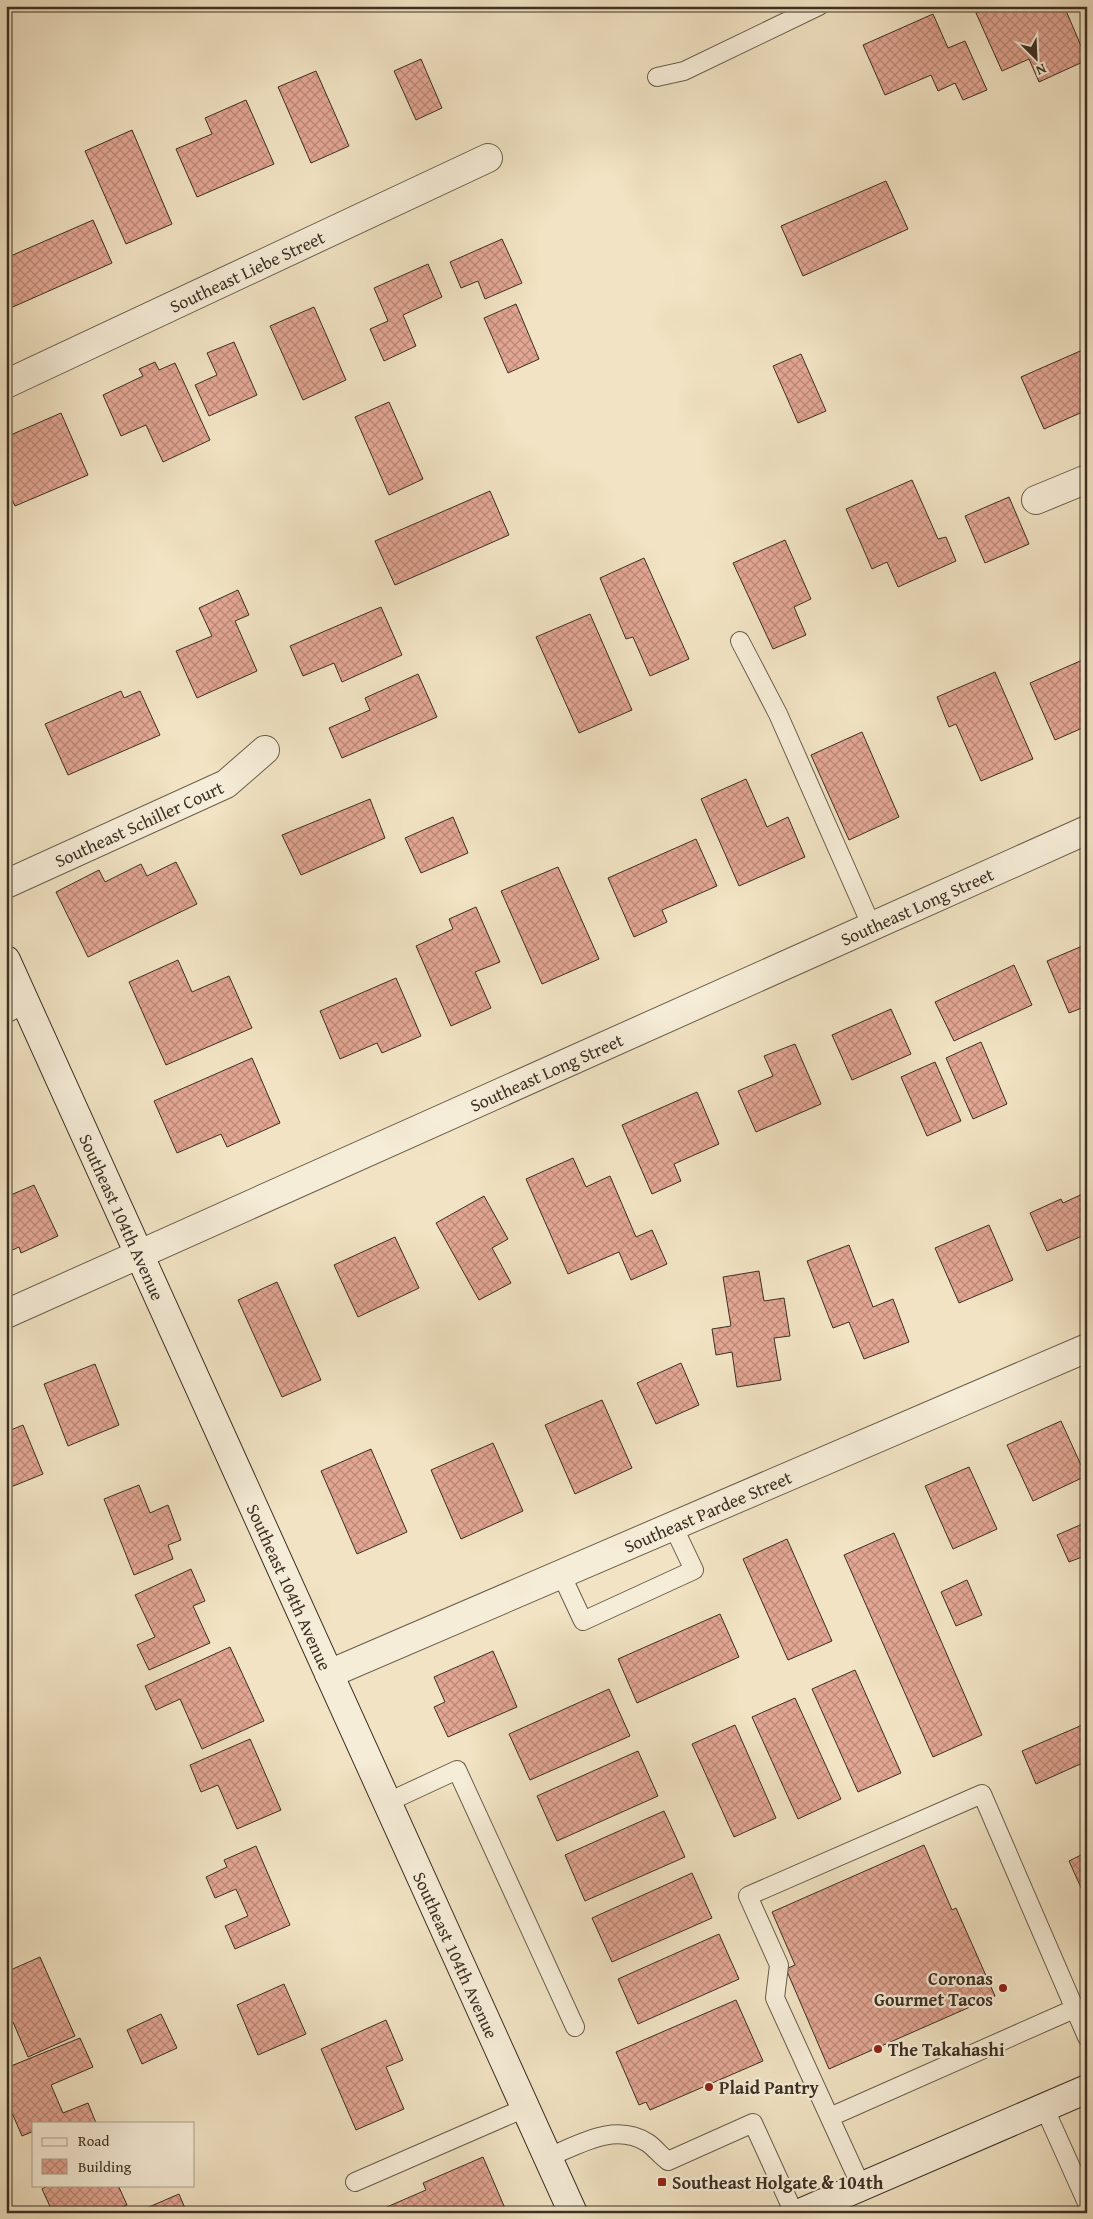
<svg xmlns="http://www.w3.org/2000/svg" width="1093" height="2219" font-family="'Gentium Book Plus',serif">
<defs>
<pattern id="building-cross-hatch" width="8" height="8" patternUnits="userSpaceOnUse" patternTransform="scale(1.25)"><rect width="8" height="8" fill="#e3a693"/><path d="M0 0l8 8M0 8l8-8" fill="none" stroke="#b98878"/></pattern>
</defs>
<rect width="100%" height="100%" fill="#f1e3c3"/>
<filter id="stains"><feTurbulence type="fractalNoise" baseFrequency=".004" numOctaves="4"/><feColorMatrix values="0 0 0 0 .2 0 0 0 0 .09 0 0 0 0 .02 0 0 0 .5 -.17"/></filter>
<radialGradient id="worn" r=".72"><stop offset=".6" stop-color="#630" stop-opacity="0"/><stop offset="1" stop-color="#630" stop-opacity=".3"/></radialGradient>
<path fill="url(#building-cross-hatch)" stroke="#3d3024" d="M992,6H1064L1087,60L1039,82L1029,59L1002,71L976,13Z
M933,14L948,48L965,41L987,90L963,100L955,83L938,91L931,75L885,95L863,45Z
M421,59L442,108L416,120L394,71Z
M316,71L349,146L311,163L278,87Z
M246,100L274,164L197,197L176,149L212,134L205,118Z
M132,130L172,224L126,244L85,151Z
M886,181L908,229L803,276L781,226Z
M93,220L112,263L6,310V258Z
M502,239L522,283L485,299L478,281L461,288L450,262Z
M428,264L442,297L403,315L416,346L384,361L370,329L388,321L374,288Z
M516,304L539,359L508,373L484,318Z
M314,307L346,380L303,400L270,326Z
M234,342L257,395L209,416L195,385L217,375L207,353Z
M1087,348V410L1044,429L1021,377Z
M801,354L826,411L798,423L773,366Z
M155,362L159,370L175,363L210,440L163,462L146,425L121,436L103,395L143,376L139,369Z
M389,402L423,479L389,495L355,417Z
M61,413L88,475L15,506L6,487V437Z
M912,480L938,539L946,537L956,561L898,587L887,562L872,569L846,509Z
M490,491L509,535L395,585L375,541Z
M1009,497L1029,544L985,563L965,516Z
M785,540L811,599L794,607L806,635L773,649L733,563Z
M644,558L689,659L650,676L633,637L626,639L600,578Z
M238,590L249,615L235,621L257,671L197,698L176,651L212,636L199,608Z
M381,607L402,655L342,682L334,663L303,676L290,646Z
M590,614L632,710L579,733L536,637Z
M1087,658V726L1055,740L1030,683Z
M995,672L1033,759L981,781L956,724L949,727L937,697Z
M418,674L437,717L342,758L329,728L370,710L365,698Z
M121,691L124,698L140,691L160,735L68,775L45,724Z
M862,732L899,817L849,840L811,755Z
M746,779L767,827L788,817L805,857L739,886L701,799Z
M370,799L385,838L301,875L282,835Z
M453,817L468,853L421,873L405,838Z
M696,839L717,886L662,910L667,922L634,937L608,878Z
M176,862L197,904L88,957L56,892L99,870L105,882L141,864L147,876Z
M558,867L599,959L542,984L501,891Z
M476,907L500,962L475,972L491,1008L451,1026L416,946L453,929L449,919Z
M1087,944V1006L1069,1013L1047,961Z
M178,960L192,992L229,976L252,1028L166,1065L129,982Z
M1014,965L1032,1005L954,1041L935,1002Z
M396,978L421,1036L382,1053L377,1043L340,1059L320,1011Z
M891,1009L911,1054L852,1080L832,1035Z
M981,1042L1007,1104L973,1119L946,1058Z
M795,1044L821,1104L756,1132L738,1091L773,1076L764,1056Z
M252,1058L280,1123L227,1147L221,1134L177,1153L154,1101Z
M935,1062L961,1121L927,1136L901,1077Z
M697,1092L719,1144L674,1164L681,1181L652,1194L622,1125Z
M573,1158L586,1187L610,1176L636,1237L652,1230L667,1264L631,1280L619,1252L568,1274L526,1179Z
M34,1185L58,1236L21,1253L19,1247L6,1253V1197Z
M1087,1192V1234L1047,1251L1030,1213L1061,1199L1063,1203Z
M484,1196L508,1239L492,1248L511,1283L479,1300L436,1223Z
M989,1225L1013,1280L959,1303L935,1248Z
M395,1237L419,1288L358,1317L334,1265Z
M849,1245L873,1307L893,1299L909,1342L864,1359L849,1322L833,1328L807,1261Z
M759,1271L764,1301L784,1298L790,1336L774,1338L781,1380L737,1387L732,1352L716,1355L712,1329L731,1326L723,1277Z
M277,1282L321,1380L282,1397L238,1300Z
M681,1363L699,1405L656,1424L637,1383Z
M95,1364L119,1425L68,1446L44,1384Z
M602,1400L632,1468L575,1494L545,1425Z
M1061,1421L1086,1476L1033,1501L1007,1445Z
M23,1425L43,1474L6,1489V1432Z
M493,1443L523,1511L461,1539L431,1470Z
M371,1449L407,1532L357,1554L321,1471Z
M969,1467L997,1529L953,1549L925,1486Z
M139,1485L150,1513L168,1505L181,1540L168,1545L173,1559L134,1575L104,1499Z
M1087,1522V1555L1069,1562L1057,1535Z
M894,1533L982,1735L933,1757L844,1555Z
M787,1539L832,1641L788,1660L743,1559Z
M191,1569L205,1601L193,1606L210,1643L149,1670L137,1645L155,1637L135,1595Z
M967,1580L982,1615L956,1626L941,1592Z
M720,1614L739,1657L637,1703L618,1659Z
M230,1647L264,1721L202,1749L180,1699L156,1710L145,1686Z
M493,1651L517,1707L448,1737L434,1707L445,1702L434,1677Z
M855,1670L901,1773L858,1792L812,1689Z
M609,1689L630,1736L530,1780L509,1734Z
M795,1698L841,1799L798,1819L752,1717Z
M1087,1723V1761L1036,1784L1022,1751Z
M735,1725L776,1818L734,1837L692,1744Z
M250,1739L281,1810L237,1829L218,1785L201,1792L190,1765Z
M638,1751L658,1796L557,1841L537,1796Z
M664,1811L685,1857L585,1901L565,1855Z
M924,1845L952,1910L956,1908L995,1996L829,2069L786,1969L795,1965L772,1912Z
M256,1846L290,1925L235,1949L225,1926L248,1916L236,1889L215,1898L206,1877L227,1867L224,1860Z
M1087,1852V1901L1069,1861Z
M692,1873L712,1918L612,1962L592,1918Z
M719,1934L739,1979L638,2024L618,1979Z
M40,1957L75,2036L28,2057L13,2022L6,2025V1972Z
M284,1984L306,2034L258,2055L237,2005Z
M736,2000L763,2061L650,2110L646,2102L639,2105L616,2052Z
M161,2014L177,2048L142,2064L127,2030Z
M386,2020L403,2060L386,2067L404,2109L356,2130L321,2049Z
M80,2038L93,2067L51,2085L63,2113L88,2103L96,2123H34V2131L22,2136L6,2099V2068Z
M483,2157L507,2213H373L426,2190L423,2183Z
M49,2185H118L127,2205L110,2213H53L42,2189Z
M179,2194L187,2213H135Z"/>
<g fill="none" stroke-linecap="round" stroke-linejoin="round">
<defs>
<path id="lane" d="M657,77L684,71L819,6
M740,641L778,714L872,927
M6,1014L25,1003
M561,1574L583,1621L694,1570L673,1526
M388,1802L457,1770L575,2027
M1044,2107L1087,2203
M830,2117L1074,2009
M549,2157C580,2144 615,2122 648,2143C655,2148 661,2156 668,2161L753,2123L794,2213
M355,2182L525,2108
M861,2186L775,1998L779,1965L748,1896L982,1794L1087,2037"/>
<g id="street">
<path id="s1" d="M6,384L488,158"/>
<path d="M1036,500L1087,479"/>
<path id="s2" d="M6,884L226,784L265,750"/>
<path id="s3" d="M6,1314L1087,830"/>
<path id="s4" d="M329,1674L1087,1348"/>
</g>
<g id="secondary">
<path id="s5" d="M6,960L573,2213"/>
<path d="M800,2213L1087,2089"/>
</g>
</defs>
<use href="#lane" stroke="#6a5d4c" stroke-width="20"/>
<use href="#street" stroke="#6a5d4c" stroke-width="30"/>
<use href="#secondary" stroke="#3d3024" stroke-width="30"/>
<use href="#lane" stroke="#f6edd8" stroke-width="18"/>
<use href="#street" stroke="#f6edd8" stroke-width="28"/>
<use href="#secondary" stroke="#f6edd8" stroke-width="28"/>
</g>
<g fill="#8f2418" stroke="#f6edd8" stroke-width="2">
<circle cx="1003" cy="1988" r="5"/>
<circle cx="878" cy="2049" r="5"/>
<circle cx="709" cy="2087" r="5"/>
<rect x="657" y="2177" width="10" height="10" rx="2.5"/>
</g>
<g text-anchor="middle" dominant-baseline="central" stroke-width="4.5" stroke-linejoin="round" paint-order="stroke">
<g font-size="18" fill="#3d3024" stroke="#f6edd8">
<text stroke="none"><textPath href="#s1" startOffset="266">Southeast Liebe Street</textPath></text>
<text stroke="none"><textPath href="#s2" startOffset="146">Southeast Schiller Court</textPath></text>
<text stroke="none"><textPath href="#s3" startOffset="998">Southeast Long Street</textPath></text>
<text stroke="none"><textPath href="#s3" startOffset="592">Southeast Long Street</textPath></text>
<text stroke="none"><textPath href="#s5" startOffset="282">Southeast 104th Avenue</textPath></text>
<text stroke="none"><textPath href="#s4" startOffset="412">Southeast Pardee Street</textPath></text>
<text stroke="none"><textPath href="#s5" startOffset="688">Southeast 104th Avenue</textPath></text>
<text stroke="none"><textPath href="#s5" startOffset="1092">Southeast 104th Avenue</textPath></text>
</g>
<g font-size="18" font-weight="bold" fill="#3d3024" stroke="#f6edd8" text-anchor="start">
<text x="993" y="1978" text-anchor="end">Coronas<tspan x="993" dy="21">Gourmet Tacos</tspan></text>
<text x="888" y="2049">The Takahashi</text>
<text x="719" y="2087">Plaid Pantry</text>
<text x="672" y="2182">Southeast Holgate &amp; 104th</text>
</g>
</g>
<rect width="1093" height="2219" fill="none" stroke="#f1e3c3" stroke-width="25"/>
<rect x="8" y="8" width="1078" height="2204" fill="none" stroke="#3d3024" stroke-width="2.5"/>
<rect x="12" y="12" width="1068" height="2194" fill="none" stroke="#3d3024"/>
<rect x="32" y="2122" width="162" height="65" fill="#f6edd8" stroke="#aca190"/>
<rect x="42" y="2138" width="25" height="8" fill="#f6edd8" stroke="#aca190"/>
<text x="78" y="2146" font-size="15" fill="#3d3024">Road</text>
<rect x="42" y="2159" width="25" height="15" fill="url(#building-cross-hatch)" stroke="#aca190"/>
<text x="78" y="2172" font-size="15" fill="#3d3024">Building</text>
<g transform="translate(1036 58) rotate(156)" stroke="#f6edd8" stroke-width="4" paint-order="stroke">
<path d="M0-4L9 19L0 12L-9 19Z" fill="#3d3024"/>
<text y="-8" font-size="14" font-weight="bold" text-anchor="middle" fill="#3d3024">N</text>
</g>
<rect width="100%" height="100%" filter="url(#stains)"/>
<rect width="100%" height="100%" fill="url(#worn)"/>
</svg>
